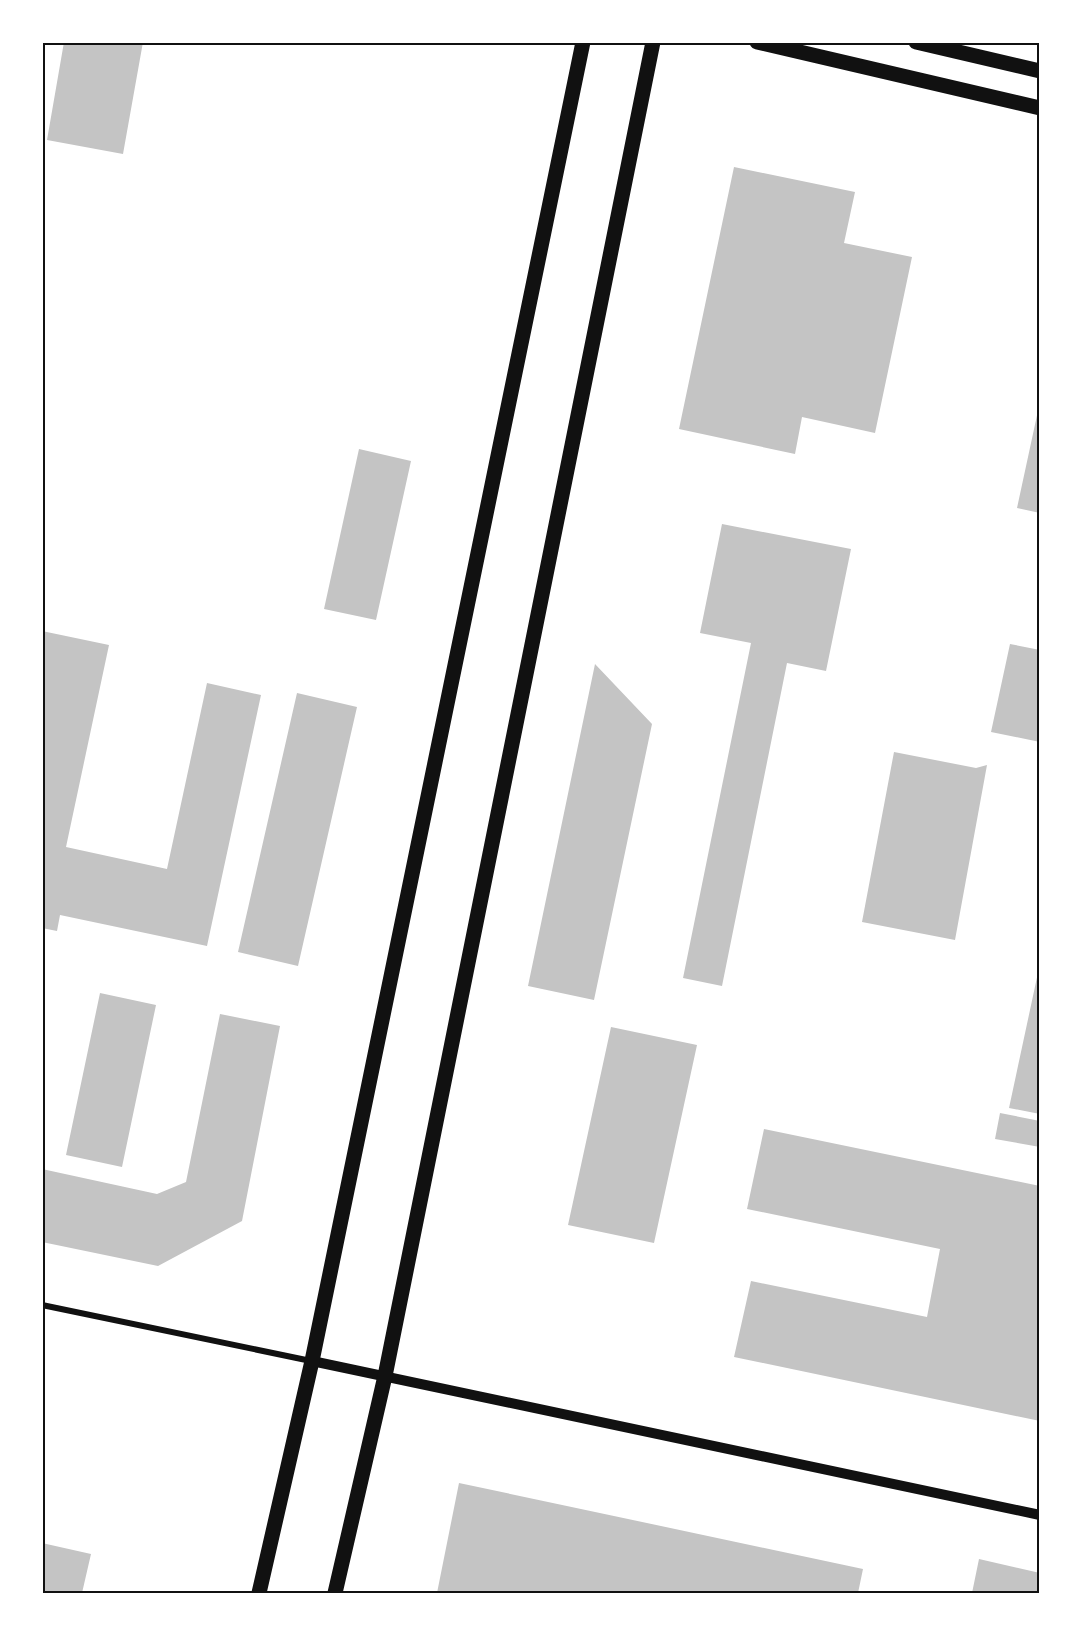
<svg xmlns="http://www.w3.org/2000/svg" width="1082" height="1635" font-family="'DM Sans',sans-serif">
<rect width="100%" height="100%" fill="#fff"/>
<path fill="#c4c4c4" d="M64,42H143L123,154L47,140Z
M734,167L855,192L844,243L912,257L875,433L802,417L795,454L679,429Z
M1039,406H1040V513L1017,508Z
M359,449L411,461L376,620L324,609Z
M722,524L851,549L826,671L787,663L722,986L683,978L751,643L700,633Z
M42,631L109,645L66,847L167,869L207,683L261,695L207,946L60,915L57,931L42,928Z
M1010,644L1040,650V742L991,732Z
M595,664L652,724L594,1000L528,986Z
M297,693L357,707L298,966L238,952Z
M894,752L976,768L987,765L955,940L862,922Z
M1039,968H1040V1114L1009,1108Z
M100,993L156,1005L122,1167L66,1155Z
M220,1014L280,1026L242,1221L158,1266L42,1242V1169L157,1194L186,1182Z
M611,1027L697,1045L654,1243L568,1225Z
M1000,1113L1040,1121V1147L995,1139Z
M764,1129L1040,1186V1421L734,1357L751,1281L927,1317L940,1249L747,1209Z
M459,1483L863,1569L858,1593H437Z
M42,1543L91,1554L82,1593H42Z
M979,1559L1040,1573V1593H972Z"/>
<g fill="none" stroke-linecap="round" stroke-linejoin="round">
<path stroke="#111" stroke-width="6" d="M42,1305L311,1361"/>
<path stroke="#111" stroke-width="10" d="M312,1361L1040,1515"/>
<path stroke="#111" stroke-width="15" d="M757,42L1040,108
M916,42L1040,71
M259,1593L312,1361L583,42
M335,1593L385,1376L653,42"/>
</g>
<rect width="1082" height="1635" fill="none" stroke="#ffffff" stroke-width="87"/>
<rect x="44" y="44" width="994" height="1548" fill="none" stroke="#111" stroke-width="2"/>
</svg>
